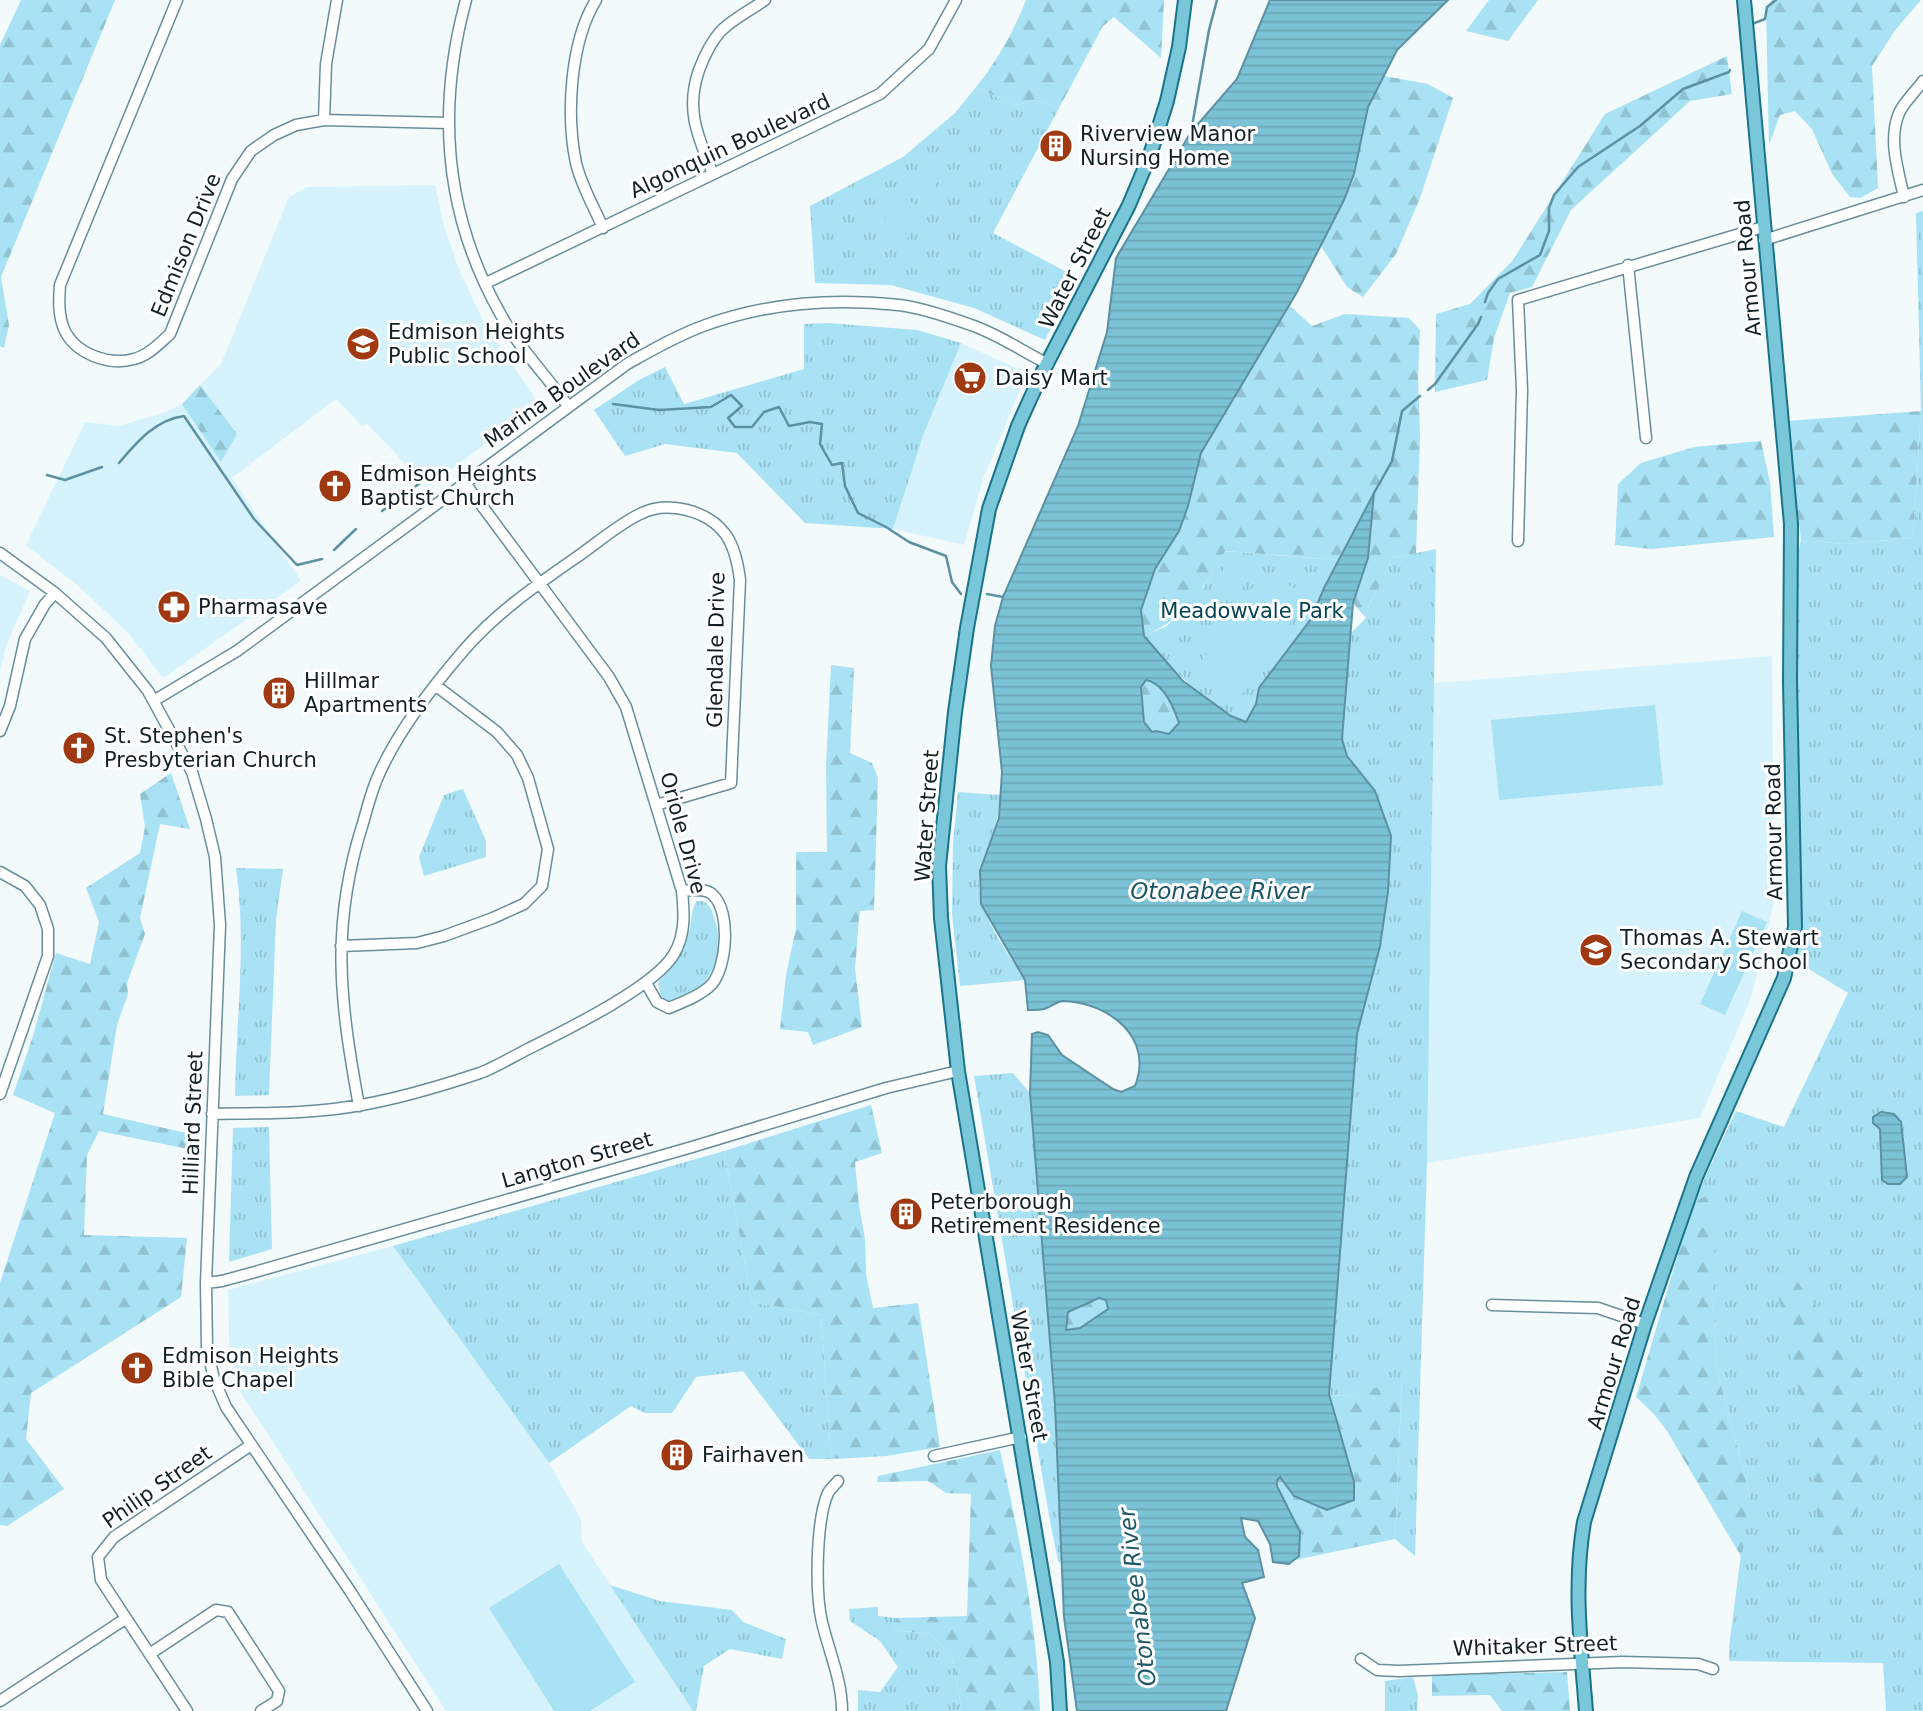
<svg xmlns="http://www.w3.org/2000/svg" width="1923" height="1711" font-family="'DejaVu Sans',sans-serif">
<defs>
<pattern id="grass-tufts" width="24" height="20" patternUnits="userSpaceOnUse" patternTransform="scale(1.75)"><rect width="24" height="20" fill="#a9e2f4"/><path d="M3 7l-1-3M5 7V3M7 7l1-3M15 17l-1-3M17 17v-4M19 17l1-3" fill="none" stroke="#90c2d1"/></pattern>
<pattern id="forest-firs" width="22" height="20" patternUnits="userSpaceOnUse" patternTransform="scale(1.75)"><rect width="22" height="20" fill="#a9e2f4"/><path d="M5 1l3.5 6h-7zM16 11l3.5 6h-7z" fill="#90c2d1"/></pattern>
<pattern id="water-rules" width="6" height="5" patternUnits="userSpaceOnUse" patternTransform="scale(1.75)"><rect width="6" height="5" fill="#7cc2d7"/><path d="M0 2.5h6" fill="none" stroke="#6aa6b8"/></pattern>
</defs>
<rect width="100%" height="100%" fill="#f2fafc"/>
<path fill="#d6f3fd" d="M435,185L444,226L458,267L484,323L539,403L428,487L367,424L362,426L336,399L232,478L301,581L163,678L130,635L83,590L26,545L85,422L118,426L163,413L182,404L221,364L289,197L307,187Z
M961,343L1027,373L983,479L964,545L893,529L923,436Z
M0,575L30,591L6,646L0,672Z
M1772,656L1774,902L1751,998L1700,1118L1427,1163L1434,683Z
M393,1246L549,1463L581,1519L582,1542L693,1711H446L236,1385L229,1340L228,1290Z"/>
<path fill="url(#grass-tufts)" d="M976,87L1015,106L1035,100L1059,108L993,233L1076,277L1045,340L974,308L891,285L815,283L810,206L903,157L955,113Z
M1923,211V1711H1886L1883,1663L1729,1661V1647L1749,1492L1717,1369L1713,1297L1693,1203L1736,1111L1784,1127L1848,993L1794,960L1795,565L1801,540L1844,544L1913,538L1921,411L1916,213Z
M829,323L917,330L961,343L923,436L893,529L805,523L737,453L665,444L625,456L594,410L639,380L665,367L684,404L804,369V324Z
M1436,549L1427,1163L1415,1556L1395,1539L1402,1379L1353,1396L1329,1395L1357,1034L1380,946L1388,892L1391,837L1375,791L1347,756L1342,739L1350,634L1366,618L1369,605L1392,558Z
M1224,551L1338,560L1311,619L1259,688L1256,704L1246,722C1204,705 1173,669 1144,636L1167,626L1204,587Z
M463,789L486,841V857L424,876L419,857L444,795Z
M958,792L1000,795C999,826 989,840 981,868C970,904 1006,950 1025,980L960,986L952,914L953,843Z
M236,868L283,869L276,919L269,1095L235,1096C236,1020 247,943 236,868Z
M697,901H703C712,906 713,914 716,924C726,962 706,996 666,1002L661,998L658,982C674,966 685,951 690,928C692,919 691,909 697,901Z
M1013,1073L1030,1093L1055,1404L1062,1564L1058,1561L1050,1521L974,1076Z
M269,1127L272,1249L229,1262L233,1128Z
M724,1151L752,1302L821,1315L831,1459H809L743,1371L696,1377L672,1413H645L631,1406L549,1463L393,1246Z
M610,1585L660,1601L732,1610L743,1622L786,1639L782,1659L730,1649L704,1666L696,1711H693Z
M878,1607V1616L896,1618L893,1630L931,1634L952,1659L962,1711H858V1690L880,1692L898,1667L880,1641L850,1621L849,1609Z
M1413,1677L1418,1696L1417,1711H1385V1681Z"/>
<path fill="url(#forest-firs)" d="M21,0H115L1,277L9,325L4,348L0,346V45Z
M1026,0H1164L1161,58L1114,17L1103,26L1059,108L1035,100L1015,106L976,87C997,61 1014,31 1026,0Z
M1489,0H1538L1508,41L1466,31Z
M1772,0H1921L1896,29L1872,66L1878,188L1860,198L1850,197L1832,174L1812,129L1795,111L1780,115L1769,145L1766,7Z
M1727,56L1732,94L1690,101L1571,210L1532,287L1510,293L1494,338L1487,380L1435,392L1436,314L1470,304L1513,260L1605,114Z
M1384,76L1428,84L1453,98L1420,198L1396,254L1363,297L1347,287L1321,246L1344,200L1354,174L1368,107Z
M1289,305L1312,326L1345,314L1409,318L1420,330L1418,377L1420,437L1416,553L1392,558L1369,605L1366,618L1353,603L1368,558L1373,495L1338,560L1225,551C1201,592 1189,616 1144,636L1141,610L1155,569L1179,531L1188,506L1201,453Z
M200,385L237,434L221,462L182,404Z
M1921,411L1913,538L1844,544L1801,540L1787,421Z
M1761,441L1770,482L1774,537L1651,549L1615,545L1618,484L1641,463L1694,447Z
M831,665L854,668L850,753L872,763L878,778L874,910L860,911L859,918L855,969L862,1027L813,1045L808,1032L780,1029L786,975L796,928V852H827L826,766Z
M1146,680C1164,683 1174,708 1179,723L1169,734L1156,731L1152,732C1142,724 1136,689 1146,680Z
M171,773L190,829L160,824L140,918L145,934L127,983L128,994L117,1025L103,1114L195,1135L193,1150L99,1131L87,1155L84,1235L187,1238L181,1297L31,1393L26,1439L64,1489L7,1526L0,1525V1283L55,1113L13,1095L33,1036L56,953L90,964L99,922L86,888L140,853L145,827L140,794Z
M871,1105L882,1153L855,1162L859,1205L865,1239L866,1274L873,1308L918,1303L940,1447L886,1456L831,1459L821,1315L752,1302L724,1151Z
M1713,1192L1716,1199L1713,1297L1717,1369L1749,1492L1742,1558L1667,1431L1654,1414L1636,1397L1693,1203Z
M1782,1272L1792,1274L1893,1419L1852,1523L1823,1581L1811,1445L1779,1299Z
M1099,1298L1107,1300L1108,1309L1080,1328L1065,1330L1068,1312Z
M1402,1378L1395,1539L1295,1560L1299,1556L1277,1480L1281,1476L1327,1510L1354,1500V1482L1329,1395L1353,1396Z
M1000,1450C1019,1535 1037,1623 1040,1711H962L952,1659L931,1634L893,1630L896,1618L967,1616L971,1494L946,1493L928,1481L877,1482L878,1476Z
M1567,1672L1570,1711H1502L1490,1695L1432,1696V1675Z"/>
<path fill="#a9e2f4" d="M926,158L943,167L932,192L914,184Z
M893,193L923,208L924,212L905,242C882,226 881,219 893,193Z
M1230,560L1256,570L1239,592L1219,586L1225,561Z
M1264,571L1308,596L1239,699L1195,670Z
M1655,705L1663,785L1499,800L1491,720Z
M1742,911L1767,922L1725,1015L1700,1004Z
M559,1564L635,1682L590,1711H554L489,1608Z"/>
<path fill="url(#water-rules)" stroke="#5c91a2" stroke-width="2" fill-rule="evenodd" d="M1270,0H1448L1397,50L1368,107L1354,174L1344,200L1297,292L1201,453L1188,506L1179,531L1155,569L1141,610L1144,636L1183,681L1231,716L1246,722L1256,704L1259,688L1311,619L1324,588L1374,493L1368,558L1353,603L1342,739L1347,756L1375,791L1391,836L1388,892L1380,946L1357,1034L1329,1394L1354,1482V1500L1327,1510L1294,1496L1280,1477L1277,1480V1486L1300,1532L1299,1556L1289,1564L1273,1562L1270,1544L1258,1521L1241,1518L1245,1537L1258,1550L1264,1577L1242,1583L1255,1618L1226,1711H1077L1064,1617L1055,1404L1030,1093L1032,1034L1038,1032L1048,1035L1062,1055L1113,1089L1121,1092L1135,1086C1154,1038 1110,1003 1064,1001C1056,1001 1052,1007 1044,1009C1039,1010 1033,1010 1028,1010L1025,980L981,904L980,871L999,818L1002,772L991,666L995,626L1003,597L1078,426L1107,332L1116,258L1191,132L1237,79ZM1146,680C1164,683 1174,708 1179,723L1169,734L1156,731L1152,732L1144,722L1141,687ZM1099,1298L1106,1300L1108,1309L1080,1328L1066,1330L1068,1312Z
M1881,1112L1894,1114L1901,1122L1907,1177L1900,1184H1888L1882,1180L1880,1129L1873,1123V1117Z"/>
<g fill="none" stroke-linecap="round" stroke-linejoin="round">
<path stroke="#5c91a2" stroke-width="2.5" d="M1752,24L1765,19L1767,7L1776,0
M1191,132L1209,30L1217,0
M1485,302L1488,293L1498,279L1540,255L1549,231V208L1554,195L1578,167L1640,126L1683,89L1729,72L1730,70
M1428,390L1435,384L1478,324L1481,317
M613,404L659,410L711,407L731,395L742,406L728,418L735,427H752L764,412L779,407L789,426L810,422L822,424L820,444L832,465L842,463L845,486L858,513L886,527L909,542L946,556L952,582L961,594
M119,463C137,442 155,420 184,416L254,519L297,565L322,559
M47,475L65,480L102,467
M1374,493L1392,461L1402,411L1420,396
M382,511L420,483
M334,550L356,529
M987,594L1003,597"/>
<defs>
<path id="minor" d="M177,0L60,285C59,300 58,314 64,329C75,354 109,366 134,359C149,355 160,343 170,334L232,179L251,151L274,135L296,125L324,120L448,123
M466,0C436,110 444,215 501,315C519,348 546,375 568,406
M596,0C570,42 566,115 576,163C581,185 594,207 603,228
M324,120L326,64L337,0
M713,174C698,137 685,110 699,70C704,57 711,42 720,32C732,19 751,10 765,0
M1904,197C1898,170 1888,140 1899,113C1904,102 1916,91 1923,81
M1764,240L1923,190
M1628,265L1646,438
M486,283L880,94L929,49L956,0
M1518,541L1522,390L1518,300L1763,227
M0,553L55,593L106,638L148,691L192,772L206,819L215,857L220,925L206,1283L207,1348L214,1379L226,1407L350,1591L427,1711
M155,700L237,651L627,364C652,350 676,336 703,326C765,303 834,298 899,305C922,308 949,317 971,325C998,334 1022,351 1048,364
M0,731L10,706L25,639L45,604L55,593
M0,872L25,886L40,905L48,929V956L0,1094
M341,946L417,943L444,936L493,918L524,904L542,886L548,849L528,778L517,755L497,732L435,685
M646,983L657,1002L669,1008C683,1002 702,995 712,984C727,966 731,912 713,895C706,888 692,890 682,891
M359,1106C340,1002 330,926 363,823C368,806 372,788 380,772C400,728 432,687 464,650C495,614 535,586 574,559C595,545 617,525 640,514C667,500 708,510 726,535C735,548 738,564 740,580L731,783L656,805
M212,1114C261,1113 313,1114 361,1105C401,1098 441,1086 480,1073C496,1067 512,1057 528,1049C564,1031 655,987 674,954C686,934 684,912 682,891L626,707L609,677L465,483
M206,1283L222,1281L255,1272L692,1147L886,1088L958,1071
M1492,1305L1598,1308L1645,1324
M934,1456L1021,1437
M838,1481C835,1485 830,1489 828,1493C816,1520 815,1593 822,1622C829,1652 842,1680 842,1711
M151,1653L216,1610L228,1612L279,1691L277,1701L261,1711
M1361,1659L1377,1670L1399,1671L1623,1662L1698,1664L1713,1669
M0,1701L125,1619
M187,1711L101,1580L98,1557L114,1537L251,1445"/>
<path id="major" d="M1060,1711L1057,1662L958,1071L941,918L939,866L955,712L967,628L989,509L1018,426L1040,377L1129,205L1150,155L1167,101L1179,47L1185,0
M1586,1711C1581,1647 1573,1586 1584,1522L1645,1324L1696,1177L1784,978L1795,927L1790,682L1791,524L1744,0"/>
</defs>
<use href="#minor" stroke="#698e9a" stroke-width="13"/>
<use href="#major" stroke="#1a748a" stroke-width="16"/>
<use href="#minor" stroke="#fff" stroke-width="10"/>
<use href="#major" stroke="#79c7d9" stroke-width="12"/>
</g>
<defs>
<symbol id="building-disc" viewBox="-11 -11 22 22"><circle r="9.5" fill="#9f3911" stroke="#fff"/><path d="M-4-6H4V6H1V3H-1V6H-4ZM-2.5-4.3h1.7v1.8h-1.7ZM.8-4.3h1.7v1.8H.8ZM-2.5-1h1.7V.8h-1.7ZM.8-1h1.7V.8H.8Z" fill="#fff"/></symbol>
<symbol id="school-disc" viewBox="-11 -11 22 22"><circle r="9.5" fill="#9f3911" stroke="#fff"/><path d="M0-5L7-2L0 1L-7-2ZM-4 1L0 2.5L4 1V4Q0 6-4 4Z" fill="#fff"/></symbol>
<symbol id="supermarket-disc" viewBox="-11 -11 22 22"><circle r="9.5" fill="#9f3911" stroke="#fff"/><path d="M-6-5.5h2.5l.6 2H6L4.5 2H-2.5L-4.4-4H-6ZM-1.5 3.2a1.3 1.3 0 1 0 .1 0ZM3 3.2a1.3 1.3 0 1 0 .1 0Z" fill="#fff"/></symbol>
<symbol id="church-disc" viewBox="-11 -11 22 22"><circle r="9.5" fill="#9f3911" stroke="#fff"/><path d="M-1.2-6h2.4v3.5h3.3v2.4h-3.3V6h-2.4V-.1h-3.3v-2.4h3.3Z" fill="#fff"/></symbol>
<symbol id="pharmacy-disc" viewBox="-11 -11 22 22"><circle r="9.5" fill="#9f3911" stroke="#fff"/><path d="M-2-6h4v4h4v4h-4v4h-4v-4h-4v-4h4Z" fill="#fff"/></symbol>
</defs>
<g fill-rule="evenodd">
<use href="#building-disc" x="1037" y="127" width="38" height="38"/>
<use href="#school-disc" x="344" y="325" width="38" height="38"/>
<use href="#supermarket-disc" x="951" y="359" width="38" height="38"/>
<use href="#church-disc" x="316" y="467" width="38" height="38"/>
<use href="#pharmacy-disc" x="155" y="588" width="38" height="38"/>
<use href="#building-disc" x="260" y="674" width="38" height="38"/>
<use href="#church-disc" x="60" y="729" width="38" height="38"/>
<use href="#school-disc" x="1577" y="931" width="38" height="38"/>
<use href="#building-disc" x="887" y="1195" width="38" height="38"/>
<use href="#church-disc" x="118" y="1349" width="38" height="38"/>
<use href="#building-disc" x="658" y="1436" width="38" height="38"/>
</g>
<g text-anchor="middle" dominant-baseline="central" stroke-width="6" stroke-linejoin="round" paint-order="stroke">
<g font-size="21" fill="#112025" stroke="#fff" text-anchor="start">
<text x="1080" y="134">Riverview Manor<tspan x="1080" dy="24">Nursing Home</tspan></text>
<text x="388" y="332">Edmison Heights<tspan x="388" dy="24">Public School</tspan></text>
<text x="995" y="378">Daisy Mart</text>
<text x="360" y="474">Edmison Heights<tspan x="360" dy="24">Baptist Church</tspan></text>
<text x="198" y="607">Pharmasave</text>
<text x="304" y="681">Hillmar<tspan x="304" dy="24">Apartments</tspan></text>
<text x="104" y="736">St. Stephen's<tspan x="104" dy="24">Presbyterian Church</tspan></text>
<text x="1620" y="938">Thomas A. Stewart<tspan x="1620" dy="24">Secondary School</tspan></text>
<text x="930" y="1202">Peterborough<tspan x="930" dy="24">Retirement Residence</tspan></text>
<text x="162" y="1356">Edmison Heights<tspan x="162" dy="24">Bible Chapel</tspan></text>
<text x="702" y="1455">Fairhaven</text>
</g>
<g font-size="21" fill="#112025" stroke="#fff">
<text transform="translate(730 146) rotate(-25)">Algonquin Boulevard</text>
<text transform="translate(186 245) rotate(-68)">Edmison Drive</text>
<text transform="translate(1075 268) rotate(-63)">Water Street</text>
<text transform="translate(1748 268) rotate(-95)">Armour Road</text>
<text transform="translate(562 390) rotate(-35)">Marina Boulevard</text>
<text transform="translate(716 650) rotate(-89)">Glendale Drive</text>
<text transform="translate(927 816) rotate(-86)">Water Street</text>
<text transform="translate(1774 832) rotate(-91)">Armour Road</text>
<text transform="translate(683 833) rotate(75)">Oriole Drive</text>
<text transform="translate(193 1123) rotate(-88)">Hilliard Street</text>
<text transform="translate(577 1160) rotate(-16)">Langton Street</text>
<text transform="translate(1614 1363) rotate(-73)">Armour Road</text>
<text transform="translate(1029 1376) rotate(80)">Water Street</text>
<text transform="translate(157 1487) rotate(-35)">Philip Street</text>
<text transform="translate(1535 1646) rotate(-2)">Whitaker Street</text>
</g>
<g font-size="21" fill="#044554" stroke="#fff">
<text x="1252" y="611">Meadowvale Park</text>
</g>
<g font-size="23" font-style="italic" fill="#1e5767" stroke="#fff">
<text x="1220" y="891">Otonabee River</text>
<text transform="translate(1137 1597) rotate(-97)">Otonabee River</text>
</g>
</g>
</svg>
